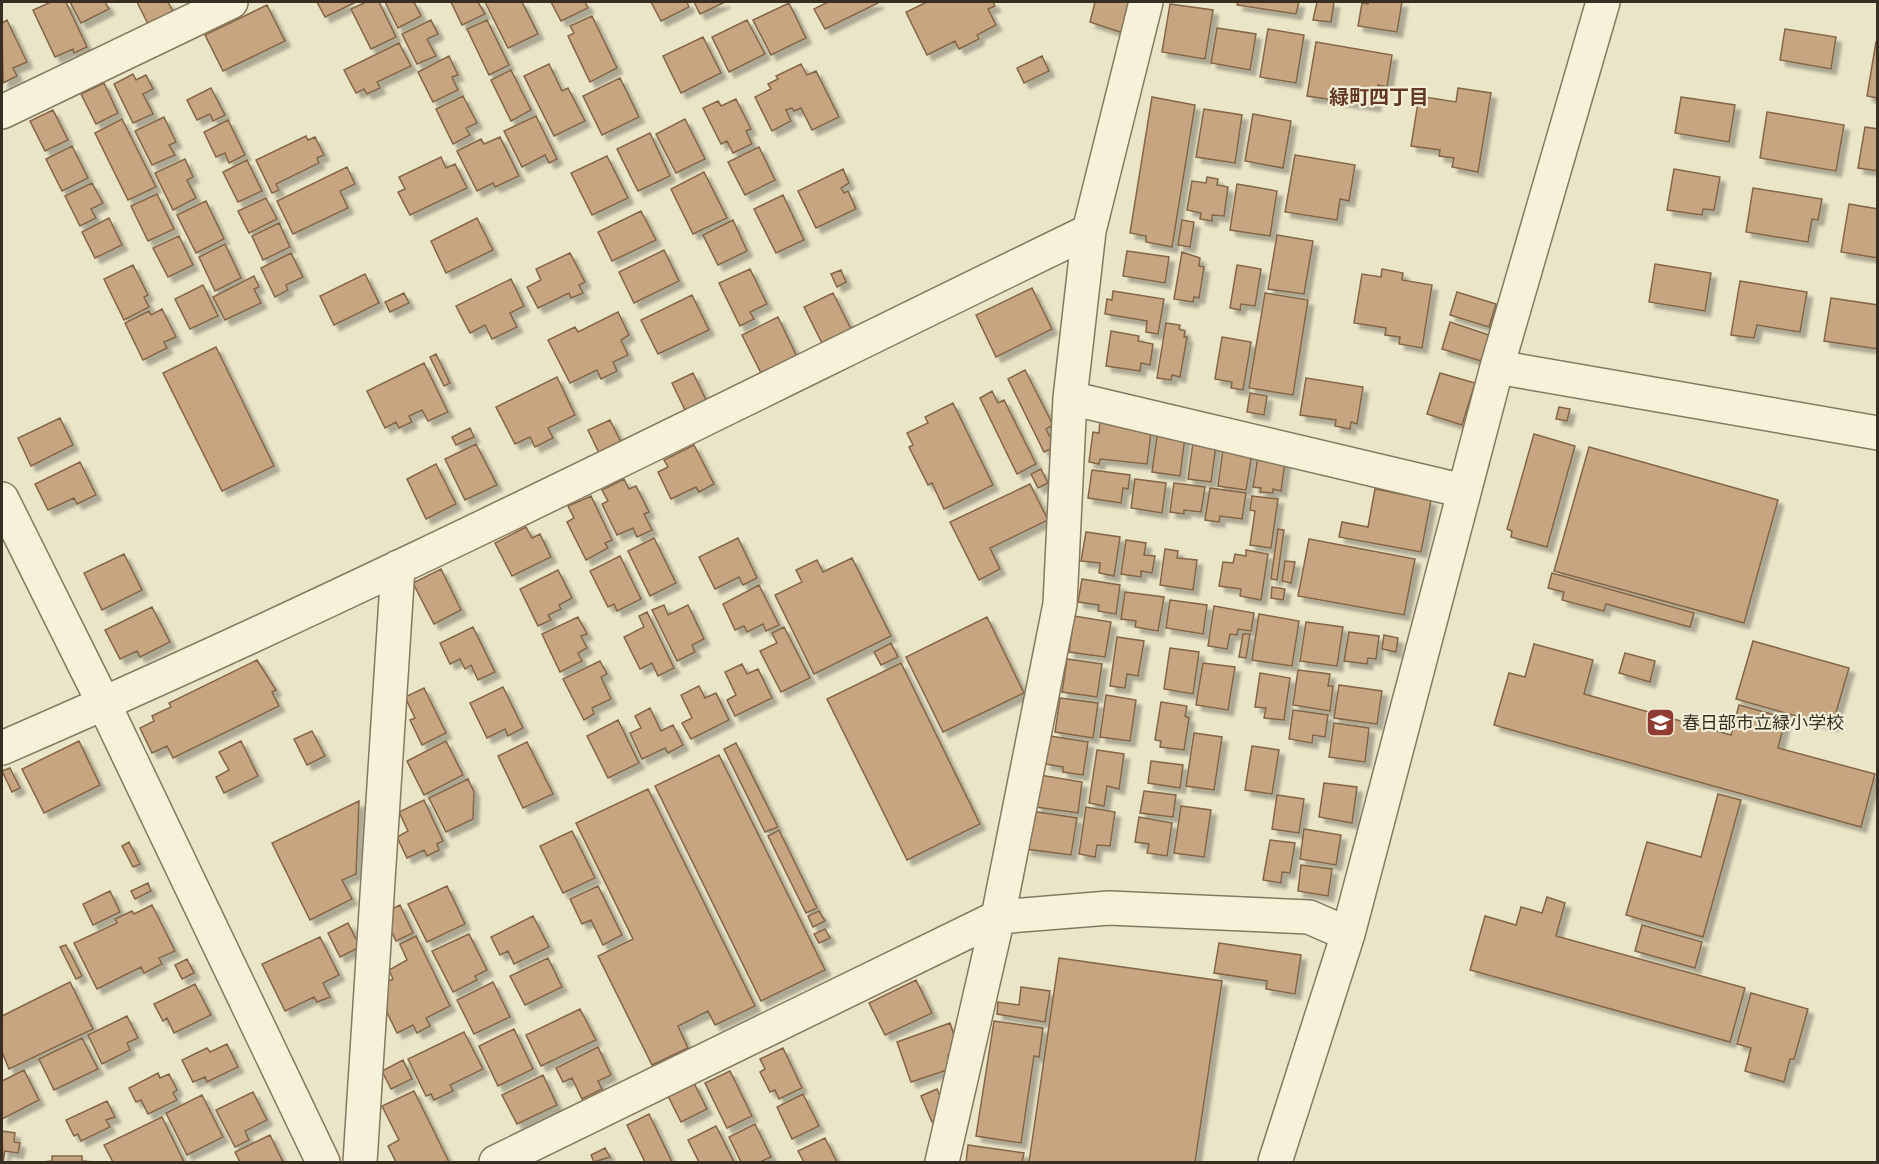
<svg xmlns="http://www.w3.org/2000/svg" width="1879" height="1164" font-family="'Source Serif 4','Noto Sans JP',serif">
<defs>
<filter id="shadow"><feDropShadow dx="5.5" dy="5.5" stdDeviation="1.5" flood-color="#0004"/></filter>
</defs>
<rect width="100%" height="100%" fill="#ebe5c8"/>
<path fill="#c7a580" stroke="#836546" stroke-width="1.5" filter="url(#shadow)" d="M51,2H66L87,47L74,53L73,49L55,57L33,10Z
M70,2H105L109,9L81,23Z
M137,2H168L175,15L150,28Z
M317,2H356L325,17Z
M366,2H379L396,37L371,49L351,9Z
M385,2H414L421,16L398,28Z
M451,2H478L485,14L462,25Z
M485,2H522L538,34L508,48Z
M551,2H585L588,8L561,21Z
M651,2H687L689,7L661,21Z
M694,2H725L700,14Z
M828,2H877L878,3L825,29L814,9Z
M927,2H993L995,6L988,9L996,25L977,35L979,39L959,49L955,41L927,55L906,12Z
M1095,2H1134L1123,33L1090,22Z
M1238,2H1299L1296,14L1237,5Z
M1317,2H1334L1331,22L1313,20Z
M1369,2H1402L1397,32L1358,26L1362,3L1368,4Z
M789,3L806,38L771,55L753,20Z
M1170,4L1213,10L1205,59L1162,52Z
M267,5L285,41L223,71L205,35Z
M592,16L617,68L590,82L568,36L574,33L570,26Z
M7,20L27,62L13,68L17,76L3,83L2,23Z
M431,20L438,34L427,39L436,56L417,64L402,34Z
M487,20L509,65L489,75L467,29Z
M747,20L765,54L729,72L712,37Z
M1217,28L1256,34L1250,70L1211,63Z
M1268,29L1304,35L1296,83L1260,77Z
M1785,29L1836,37L1831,69L1780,60Z
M703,37L721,73L681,93L663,56Z
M1316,42L1392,55L1387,87L1378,85L1375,106L1307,96Z
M1876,42H1878V98L1867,96Z
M399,43L411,66L377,82L380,88L367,94L364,89L356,93L344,70Z
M449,56L458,75L452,77L458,90L433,102L418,72Z
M1042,56L1049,71L1024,83L1017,68Z
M549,64L562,91L568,88L585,121L554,136L524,76Z
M801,64L807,75L816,71L839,117L812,130L801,108L794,111L792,108L786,110L791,121L772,131L755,97L771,89L768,84L778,79L776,76Z
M511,70L531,110L511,121L491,80Z
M133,74L136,80L146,75L153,89L143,94L153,114L133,123L114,84Z
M620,78L639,117L602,135L583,96Z
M104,83L118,113L96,124L81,94Z
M211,88L225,115L213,121L210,114L197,120L187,100Z
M1458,88L1491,93L1478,172L1452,167L1454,158L1439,156L1440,150L1411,146L1419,96L1456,102Z
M463,96L477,123L466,128L470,135L453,144L436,109Z
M1152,97L1195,105L1172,247L1146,242V236L1130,233Z
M1681,97L1735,105L1729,142L1675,133Z
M736,99L751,129L746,131L752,144L733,153L727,141L721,144L703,108L718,101L721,106Z
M1204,109L1242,115L1235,163L1196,157Z
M53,110L68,140L45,151L30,121Z
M1767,112L1844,125L1836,171L1760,158Z
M1253,114L1291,121L1283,168L1245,161Z
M536,116L557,159L549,163L545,155L522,167L504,131Z
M164,117L176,142L169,145L175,155L152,165L135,131Z
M122,119L156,187L128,200L95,133Z
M685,119L705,159L676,173L656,134Z
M228,120L245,155L229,163L225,153L216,157L204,132Z
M1865,127L1878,129V171L1858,168Z
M650,133L670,176L638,191L617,149Z
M306,136L308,140L315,137L324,155L317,158L319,163L276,184L279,190L272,193L256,160Z
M500,137L519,176L495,187L493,183L477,191L457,151L481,139L484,144Z
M72,146L88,178L62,191L46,159Z
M759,147L775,180L745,195L728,162Z
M1295,155L1355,165L1349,201L1340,199L1337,220L1285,212Z
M607,156L628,198L592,215L571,173Z
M441,157L446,168L455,164L467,188L410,215L398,192L405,189L399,177Z
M185,159L193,177L187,180L196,198L173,210L155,173Z
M247,160L262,191L238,202L223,172Z
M347,167L355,184L340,191L348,208L293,234L277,201Z
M843,169L849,183L841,188L844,193L848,191L856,209L816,228L798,191Z
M1674,169L1720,177L1714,210L1703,209L1702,215L1667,210Z
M704,172L727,218L693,234L671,189Z
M1207,177L1218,179L1217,185L1228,187L1224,216L1212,215V221L1200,219L1201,213L1187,210L1192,181L1206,183Z
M92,183L103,203L91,209L96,218L80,226L65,196Z
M1237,184L1277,191L1270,236L1230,230Z
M1753,188L1822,199L1818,220L1812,219L1808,242L1746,232Z
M157,194L174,229L148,241L131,206Z
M783,195L804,240L776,253L754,209Z
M266,198L277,219L249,233L238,211Z
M206,201L224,239L196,253L177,215Z
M1849,204L1878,209V258L1841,252Z
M641,211L656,240L612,261L598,232Z
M109,218L122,245L95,258L82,232Z
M477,218L493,250L446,273L431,241Z
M733,220L747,251L718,265L703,235Z
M1182,220L1194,222L1190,247L1178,245Z
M279,223L290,247L263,260L252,236Z
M1277,235L1313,241L1304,294L1268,289Z
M179,236L193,265L168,277L153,248Z
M225,244L241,278L215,291L199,257Z
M664,250L679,281L634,303L619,272Z
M1127,251L1169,257L1165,283L1123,276Z
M1182,252L1200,258L1199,266L1204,267L1199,298L1194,297L1193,302L1174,299Z
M291,253L303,277L286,285L288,290L275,297L261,268Z
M570,253L585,282L579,285L583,293L571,298L569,293L538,308L527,287L541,280L536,269Z
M1655,264L1711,273L1705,311L1649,302Z
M133,265L148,295L144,297L149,307L124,320L104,279Z
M1237,265L1261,269L1255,306L1241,304L1240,310L1230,308Z
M750,269L767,304L750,312L754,319L740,326L719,283Z
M1382,269L1403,273L1402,280L1432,285L1422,348L1399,344L1400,337L1385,335L1386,328L1354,323L1362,274L1381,277Z
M841,270L846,282L837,287L831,274Z
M365,274L379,303L334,325L320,296Z
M254,276L259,287L254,289L261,303L225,320L213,297Z
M511,279L524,306L510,313L517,327L492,339L485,325L470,333L456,306Z
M1740,281L1807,292L1800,332L1757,325L1754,338L1731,335Z
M203,285L218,316L190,329L175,299Z
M1032,288L1052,329L996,357L976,315Z
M1113,291L1164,299L1158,334L1146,332L1147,321L1105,314L1107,299L1112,300Z
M1457,292L1496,304L1489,327L1450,315Z
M404,293L409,303L390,312L385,302Z
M833,293L851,329L822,343L804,307Z
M1265,293L1308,300L1293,395L1249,388Z
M692,295L709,330L658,354L641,320Z
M1831,298L1878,305V349L1824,341Z
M162,309L176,337L164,342L167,348L143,360L125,323L149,311L151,315Z
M618,312L629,335L621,340L628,355L613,362L617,371L601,379L597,370L570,383L548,340L575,327L578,332Z
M778,317L798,359L763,377L742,335Z
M1450,322L1489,335L1481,361L1442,349Z
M1166,323L1180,325L1179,329L1185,331L1184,337H1187L1180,377L1172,375L1171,380L1157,378Z
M1111,331L1139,336L1138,341L1153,344L1150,365L1141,363L1140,371L1106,366Z
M1222,337L1251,342L1243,390L1231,388L1232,382L1215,379Z
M216,347L274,466L222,491L163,373Z
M436,354L450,383L444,386L430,357Z
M424,363L448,412L428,421L422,410L409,416L412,422L399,428L396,422L385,428L367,391Z
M1025,370L1053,425L1046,429L1055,447L1044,452L1008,379Z
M693,373L707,402L686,412L672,383Z
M1440,373L1475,383L1462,425L1427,414Z
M557,377L575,415L548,428L553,438L535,447L530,437L515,444L496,407Z
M1306,378L1363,387L1357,424L1351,422L1350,429L1335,426L1336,420L1300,415Z
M992,391L998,403L1004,400L1036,464L1017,474L980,398Z
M1250,393L1267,396L1264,415L1247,412Z
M953,403L993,485L944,509L932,483L928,485L909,447L913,445L907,433L928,423L925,417Z
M1559,407L1570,409L1567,421L1556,419Z
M60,418L73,445L31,466L18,438Z
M1100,419L1152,425L1147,464L1100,459L1099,464L1089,462L1093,432L1099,433Z
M610,420L621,442L599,453L588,430Z
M470,428L474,437L456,445L452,437Z
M1158,429H1186L1180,476L1152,472Z
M1534,434L1575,446L1547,547L1511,537L1512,531L1507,529Z
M1194,435L1217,438L1211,482L1188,479Z
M476,444L497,485L465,500L445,459Z
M694,445L714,484L699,492L696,487L671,499L658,472L668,467L664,460Z
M1589,447L1778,500L1744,623L1554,571Z
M1223,449L1252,453L1246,490L1218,486Z
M1259,451L1286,455L1281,491L1273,489V493L1260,492L1261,488L1253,487Z
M80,462L96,495L77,504L74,498L48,510L35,484Z
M436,464L456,504L426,519L407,479Z
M1041,469L1048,483L1038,488L1031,474Z
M1092,470L1130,475L1128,489L1123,488L1121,503L1088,498Z
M624,479L629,489L636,486L649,512L644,514L652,530L637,537L633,528L617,535L602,504L608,501L602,490Z
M1135,479L1166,483L1162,513L1131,508Z
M1174,483L1205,487L1201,512L1184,510V514L1170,512Z
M1030,484L1048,520L990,548L1000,569L979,580L950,522Z
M1210,488L1246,493L1242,519L1220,516L1219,522L1205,520Z
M1375,489L1431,500L1421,552L1339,537L1342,522L1368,527Z
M591,496L612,540L605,543L608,548L586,560L567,522L574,518L568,506Z
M1252,496L1278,499L1271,548L1250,545L1255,511L1250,510Z
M526,527L532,538L540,534L551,557L512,576L495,543Z
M1278,529L1284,530L1277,580L1271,579Z
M1086,532L1120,537L1114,576L1099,573L1100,563L1081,561Z
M654,538L676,583L650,596L628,551Z
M738,538L757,578L743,585L739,577L715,589L699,557Z
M1309,539L1415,559L1404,615L1298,596Z
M1126,540L1146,543L1144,555L1155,556L1152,573L1141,571V577L1121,574Z
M1165,549L1178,551L1177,558L1197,560L1193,590L1160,585Z
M1246,550L1268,554L1261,600L1240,596L1241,589L1219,586L1223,562L1233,563L1235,554L1246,556Z
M124,554L142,590L102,610L84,573Z
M620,556L641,599L617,611L614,604L608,607L590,571Z
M852,558L891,636L814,674L775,595L802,582L796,570L817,560L823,572Z
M1285,561L1295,562L1291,583L1282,581Z
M441,569L461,610L434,624L413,583Z
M558,570L572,598L559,605L561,609L548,615L551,620L538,626L520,589Z
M1552,573L1694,613L1690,627L1606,604L1604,611L1562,600L1564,592L1548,588Z
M1082,579L1120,585L1116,614L1098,611L1099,605L1078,602Z
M759,585L779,625L766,631L763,624L747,632L744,626L735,630L723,604Z
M1272,587L1285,589L1283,600L1271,598Z
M1125,592L1164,597L1158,631L1135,627L1136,621L1121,619Z
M1170,600L1207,605L1203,634L1166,628Z
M664,605L668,615L688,605L704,639L692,645L695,652L677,661L652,610Z
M1214,606L1254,613L1251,631L1238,629L1237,635L1230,634L1227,649L1208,646Z
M152,607L170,642L140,657L137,651L120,659L105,630Z
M647,612L674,668L658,676L652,663L640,669L624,637L644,627L639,616Z
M1259,614L1299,621L1292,666L1252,660Z
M1074,616L1111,622L1105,657L1069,652Z
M578,617L587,634L581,636L587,648L578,653L582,661L560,672L542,634Z
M987,617L1024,693L943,732L906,657Z
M1306,622L1343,627L1337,666L1300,661Z
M473,627L495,672L478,680L471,665L465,669L460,659L450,664L440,643Z
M784,627L810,678L781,692L760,651L777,643L772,633Z
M1349,632L1379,636L1376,659L1368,658L1367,664L1344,661Z
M1243,634H1250L1246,658L1239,657Z
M1384,635L1398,638L1396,652L1382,649Z
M1117,637L1144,641L1138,676L1127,674L1125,688L1110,686Z
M1753,641L1849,668L1832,726L1736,699Z
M891,643L898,657L881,665L874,652Z
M1534,644L1593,660L1584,694L1731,735L1739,705L1786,718L1778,748L1875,774L1861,827L1494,725L1509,673L1525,677Z
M1170,648L1199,652L1193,694L1164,689Z
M1625,653L1655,661L1650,682L1619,673Z
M1067,659L1102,664L1097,697L1062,692Z
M257,660L276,690L272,692L279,706L173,758L167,746L152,753L140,728L154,721L152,716L171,707L169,703Z
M600,661L607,674L601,677L611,699L592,708L594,714L584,720L563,679Z
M901,663L980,824L907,860L827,699Z
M1203,663L1235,667L1228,710L1196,705Z
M742,664L747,674L758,669L772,698L735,716L727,700L736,695L725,672Z
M1298,670L1330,674L1328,686H1333L1330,711L1293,705Z
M1260,673L1290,678L1284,720L1264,718L1266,708L1255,707Z
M1339,685L1382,691L1377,724L1334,718Z
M699,686L705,698L716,693L729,720L691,739L682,723L692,718L681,695Z
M503,687L523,728L508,736L505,729L487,738L470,703Z
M424,688L446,733L422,745L410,720L415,718L405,697Z
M1106,695L1136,700L1130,741L1100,737Z
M1060,698L1098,703L1093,738L1055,732Z
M1161,702L1187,706L1185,716L1189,718L1184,750L1160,747L1161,741L1155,740Z
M650,708L661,731L673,725L683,745L668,753L665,748L642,759L630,733L641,728L635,716Z
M1293,710L1328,715L1325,737L1313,735L1312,743L1289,739Z
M618,720L639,763L608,778L587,736Z
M1334,723L1369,728L1365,762L1329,757Z
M312,731L325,756L307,765L294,739Z
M1194,733L1222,737L1214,790L1186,786Z
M1050,736L1088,742L1083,775L1063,772V767L1045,764Z
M79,741L100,785L44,813L22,769Z
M241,741L258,776L224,793L216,777L229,770L219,752Z
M446,741L463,775L424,795L407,761Z
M527,742L553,794L523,808L498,756Z
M736,743L778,827L765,832L724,749Z
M1252,746L1279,750L1272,794L1245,790Z
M1097,750L1124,754L1119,789L1107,786L1104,806L1089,803Z
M719,755L825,970L761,1001L655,786Z
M1151,761L1183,765L1180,788L1148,783Z
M10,768L20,788L12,792L2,771Z
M1040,775L1082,782L1078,813L1036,807Z
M468,779L474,792L473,819L446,832L429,798Z
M1324,783L1357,787L1352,823L1319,817Z
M648,789L755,1006L715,1025L708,1011L678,1026L688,1048L652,1065L598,956L633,939L576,823Z
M1144,791L1176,795L1173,817L1140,813Z
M1718,794L1741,800L1703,937L1626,915L1647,842L1701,857Z
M1277,795L1304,799L1299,833L1272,829Z
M424,800L443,841L437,844L439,850L427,856L424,850L407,858L397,837L408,831L399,812Z
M359,801L356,874L342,880L352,899L310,920L272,843Z
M1181,806L1211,810L1204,857L1174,853Z
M1086,807L1115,812L1110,846L1097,845L1095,857L1079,854Z
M1031,811L1077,818L1071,855L1026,849Z
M1139,817L1172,823L1167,856L1147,853L1149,844L1135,842Z
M1304,829L1341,835L1336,865L1300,859Z
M779,830L817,908L806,913L768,836Z
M572,831L595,878L563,893L540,846Z
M1270,840L1295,843L1290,873L1282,872L1281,883L1263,880Z
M129,842L140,864L133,867L122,846Z
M1301,865L1332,869L1328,896L1298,891Z
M148,883L151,891L135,899L131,891Z
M447,886L465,924L427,942L408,904Z
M598,886L622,935L603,945L591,920L582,924L570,899Z
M110,891L120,912L93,925L83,904Z
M1547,897L1565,903L1556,936L1745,988L1730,1042L1470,970L1485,916L1516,925L1521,907L1542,913Z
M152,905L175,951L159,958L162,964L144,973L141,967L97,989L74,943L117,923L115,919L132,911L134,914Z
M400,905L413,933L396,941L383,913Z
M819,911L825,921L813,927L808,916Z
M533,916L549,947L514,964L508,951L500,955L491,937Z
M348,923L360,947L340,957L328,933Z
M1642,925L1702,942L1695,968L1635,951Z
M825,929L830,938L819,943L814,934Z
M469,934L487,970L475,976L477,980L453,992L432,951Z
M416,936L450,1006L426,1018L430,1026L417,1033L413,1025L397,1033L379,996L383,983L393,979L389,970L407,960L400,944Z
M320,937L339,975L323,983L330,997L317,1002L314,997L285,1011L262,964Z
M1219,943L1301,955L1295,994L1266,989L1267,981L1214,973Z
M66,945L82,976L76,979L60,947Z
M548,958L562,987L525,1005L510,976Z
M1059,958L1222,981L1195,1162H1029Z
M187,959L194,973L182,979L175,965Z
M916,980L932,1013L885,1035L869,1003Z
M70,982L93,1029L9,1069L2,1052V1016Z
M493,982L510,1017L474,1034L457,1000Z
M195,984L211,1015L174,1033L167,1018L163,1021L154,1004Z
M1021,987L1050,991L1045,1022L997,1014L998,1002L1019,1005Z
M1751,993L1808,1009L1794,1059H1790L1784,1082L1745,1071L1751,1048L1737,1044Z
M580,1009L596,1040L541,1066L526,1035Z
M127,1016L138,1038L127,1043L130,1050L102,1064L88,1035Z
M994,1021L1043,1028L1039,1057L1034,1056L1021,1143L976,1136Z
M950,1023L959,1051L948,1055L953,1068L911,1082L897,1042Z
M514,1029L533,1069L498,1086L479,1046Z
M464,1032L483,1069L450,1085L453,1091L434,1100L431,1094L426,1096L408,1059Z
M82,1038L98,1069L54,1090L39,1059Z
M227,1044L238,1067L207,1082L205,1077L193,1082L182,1060L207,1048L210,1052Z
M598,1047L611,1075L598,1081L602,1089L582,1099L572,1078L563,1082L556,1068Z
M783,1048L802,1088L779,1099L775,1090L770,1092L760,1072L765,1069L760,1059Z
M403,1060L412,1079L391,1089L382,1071Z
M24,1070L39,1100L2,1119V1081Z
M730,1071L752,1116L727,1128L705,1083Z
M158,1073L160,1078L169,1074L177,1090L173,1093L177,1100L148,1114L141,1100L136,1102L129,1088Z
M543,1075L557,1105L517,1124L502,1095Z
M694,1083L707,1109L681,1122L668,1096Z
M937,1089L949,1115L932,1122L921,1096Z
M414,1091L449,1162H396L388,1146L399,1140L382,1106Z
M253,1092L267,1120L245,1131L249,1140L235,1147L216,1110Z
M803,1094L819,1126L792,1139L777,1107Z
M202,1095L223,1137L187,1155L166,1113Z
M107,1101L115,1117L106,1120L110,1127L81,1141L78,1134L74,1136L66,1120Z
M649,1114L672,1162H645L627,1125Z
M162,1117L184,1162H113L104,1145Z
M755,1124L771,1157L760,1162H741L729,1137Z
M716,1126L734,1162H699L688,1140Z
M2,1131L15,1133L14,1142L20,1143L18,1153L5,1151L3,1162Z
M270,1135L283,1162H240L235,1152Z
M825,1138L837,1162H804L798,1151Z
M968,1145L1024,1153L1022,1162H966Z
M605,1148L610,1157L594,1162L591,1155Z
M52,1156H82V1161L93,1162H42L52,1161Z"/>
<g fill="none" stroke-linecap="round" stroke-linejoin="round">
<defs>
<path id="minor" d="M2,112L231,2
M1497,367L1878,433
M1070,398L1464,491
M2,499L104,704L323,1162
M2,748C370,589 728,406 1089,231
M360,1162L398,567
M496,1162L998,917L1109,908L1309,917L1348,934
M942,1162L998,917L1060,604L1070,398L1089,231L1146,2
M1275,1162L1348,934L1497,367L1603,2"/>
</defs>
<use href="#minor" stroke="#86785e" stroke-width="36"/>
<use href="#minor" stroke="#f7f1da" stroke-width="33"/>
</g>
<defs>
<symbol id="school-square" viewBox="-11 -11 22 22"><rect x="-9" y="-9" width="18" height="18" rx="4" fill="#913c32" stroke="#f3eed7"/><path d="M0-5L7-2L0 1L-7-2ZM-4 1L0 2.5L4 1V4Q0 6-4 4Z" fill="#fff"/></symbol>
</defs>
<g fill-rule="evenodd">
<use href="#school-square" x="1644" y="706" width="33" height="33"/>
</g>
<g text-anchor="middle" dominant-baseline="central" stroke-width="4.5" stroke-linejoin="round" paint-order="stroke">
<g font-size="18" fill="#372e21" stroke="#f3eed7" text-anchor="start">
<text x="1682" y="722">春日部市立緑小学校</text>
</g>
<g font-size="20" font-weight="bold" fill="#613723" stroke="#f3eed7">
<text x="1379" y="97">緑町四丁目</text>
</g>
</g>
<rect width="1879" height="1164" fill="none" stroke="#372e21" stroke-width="6"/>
</svg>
